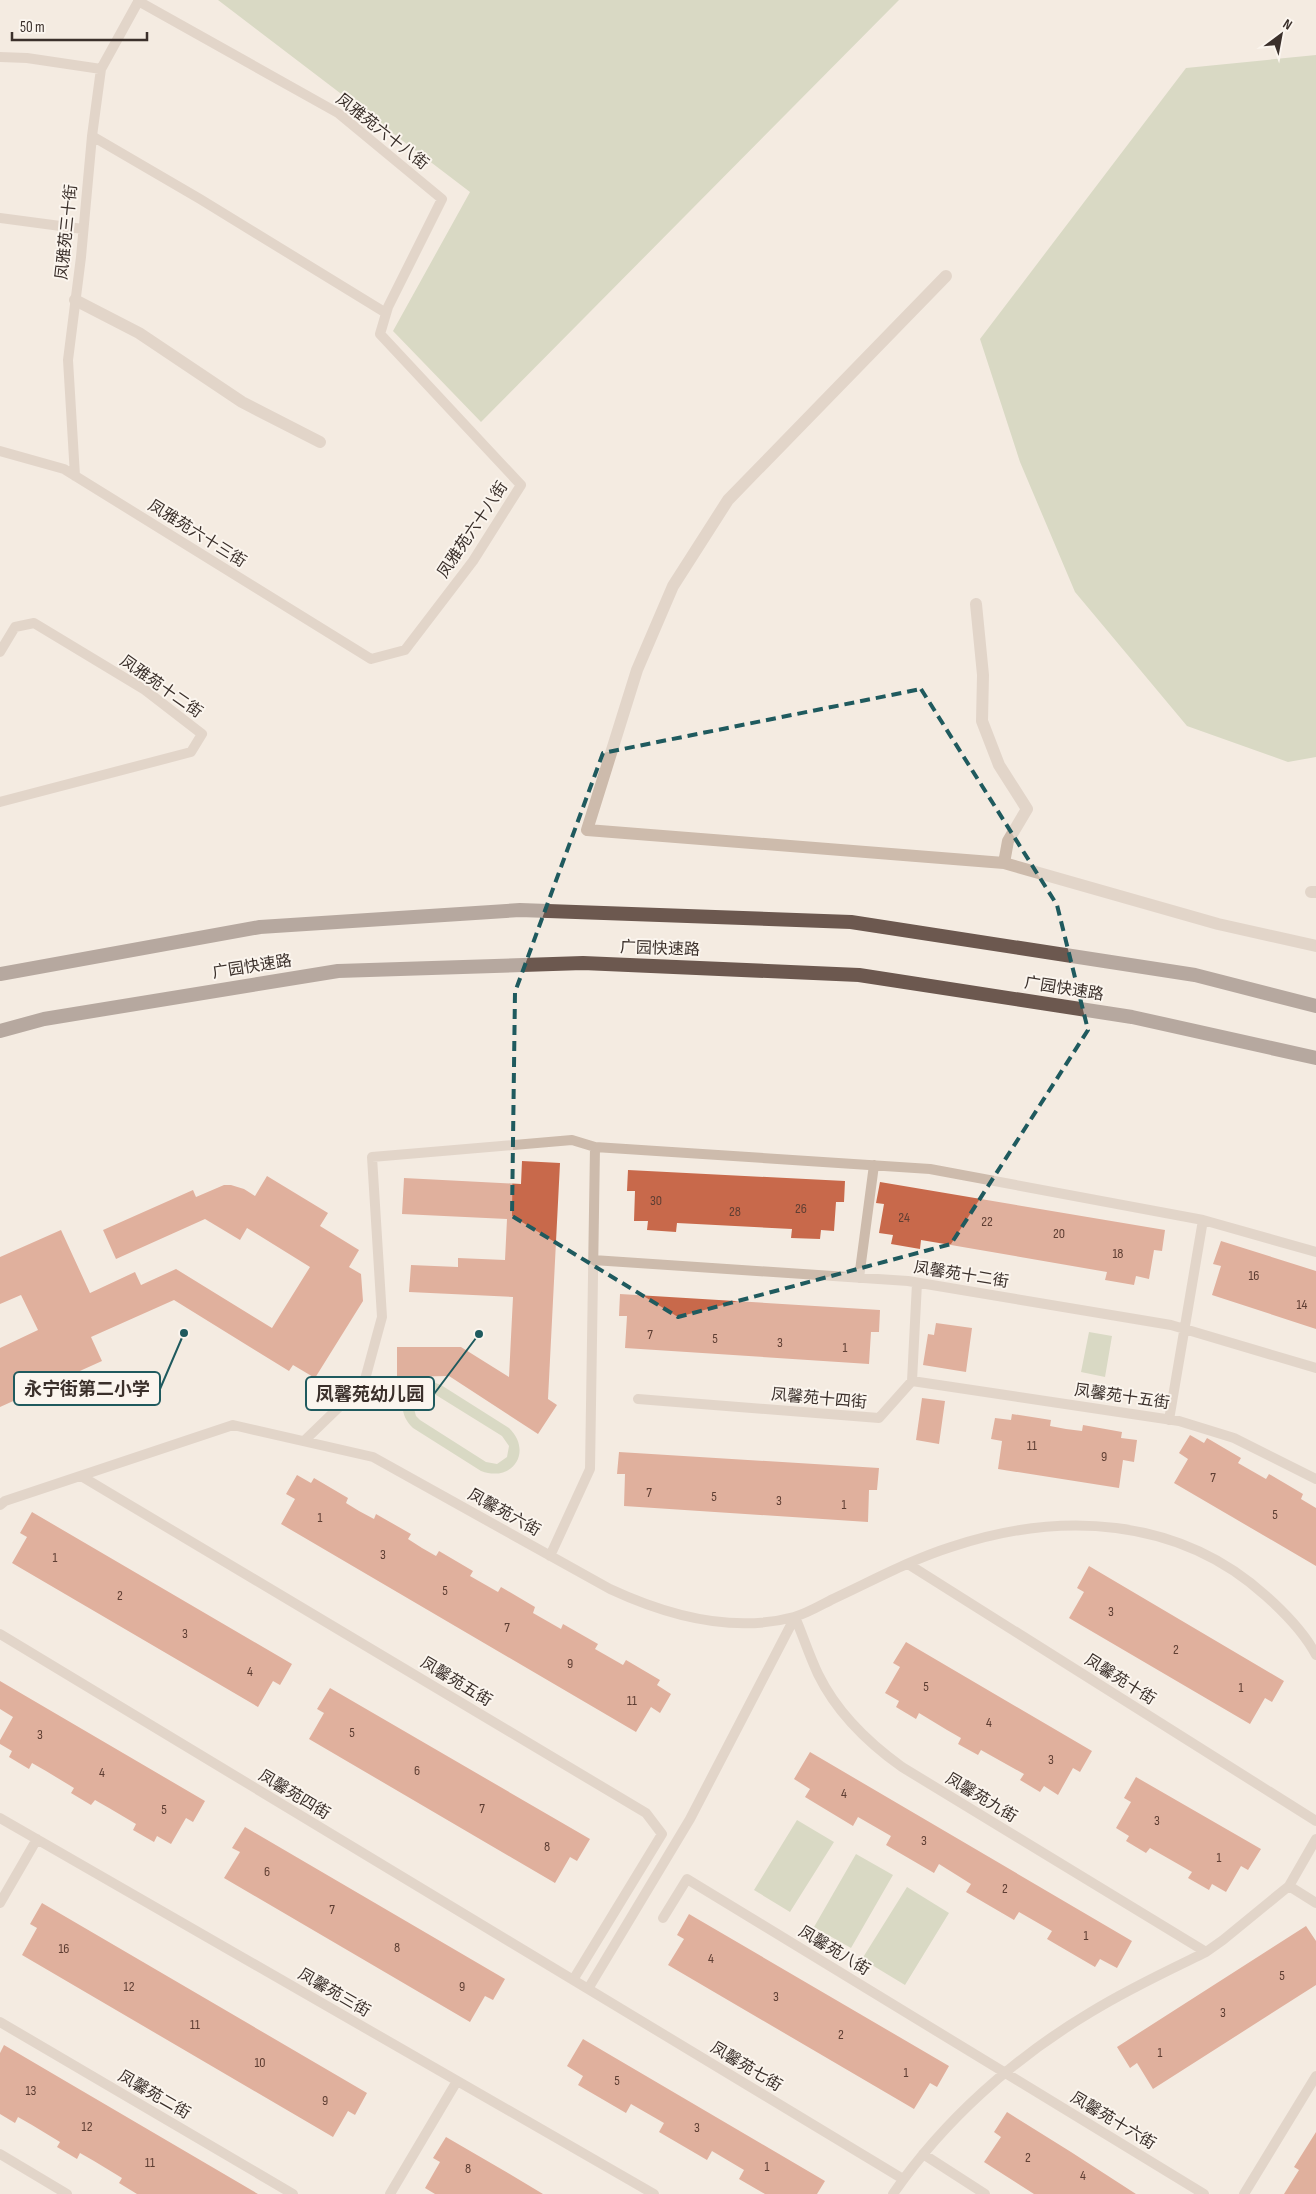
<svg xmlns="http://www.w3.org/2000/svg" width="1316" height="2194" font-family="'Sofia Sans Condensed','Noto Sans SC',sans-serif">
<rect width="100%" height="100%" fill="#f4ebe1"/>
<path fill="#b8c4a0" fill-rule="evenodd" d="M218,0H899L481,422L393,331L470,192Z
M1316,55V757L1288,762L1187,726L1075,592L1020,462L980,339L1186,68Z
M1089,1332L1112,1336L1105,1377L1081,1372Z
M422,1382H433L441,1385L509,1428C533,1451 513,1483 481,1471L413,1428C396,1412 401,1391 422,1382ZM425,1392L436,1395L502,1436L509,1446L507,1457L497,1464L486,1462L420,1420L416,1416L413,1405L419,1395Z
M797,1820L834,1842L790,1912L754,1890Z
M856,1854L893,1875L851,1948L814,1927Z
M907,1887L949,1913L905,1985L862,1959Z"/>
<path fill="#c8694b" d="M522,1161L560,1163L548,1399L557,1405L538,1434L449,1376L397,1377V1347H461L509,1377L513,1297L409,1292L411,1265L458,1267V1258L505,1260L507,1219L402,1214L404,1178L521,1184Z
M628,1170L845,1181L844,1202H836L834,1231L821,1230L820,1239L791,1238L792,1229L677,1223L676,1232L647,1230L648,1221H634L635,1191H627Z
M267,1176L328,1213L320,1226L359,1250L349,1267L361,1274L363,1301L315,1378L293,1365L289,1371L174,1300L91,1337L102,1361L0,1407V1348L38,1330L21,1295L0,1304V1257L61,1230L90,1293L135,1272L141,1285L176,1269L272,1328L310,1267L247,1228L240,1240L205,1219L116,1259L103,1230L193,1190L196,1197L224,1185H231L244,1189L255,1196Z
M880,1182L1165,1230L1162,1251L1154,1250L1149,1279L1136,1276L1134,1285L1105,1280L1107,1272L951,1245L921,1240L920,1249L891,1244L893,1235L879,1233L884,1204L876,1203Z
M1221,1241L1316,1271V1329L1212,1295L1221,1266L1213,1264Z
M620,1294L880,1310L879,1332H871L869,1364L625,1348L627,1316H619Z
M936,1323L972,1328L966,1372L923,1365L928,1334L934,1335Z
M922,1398L945,1401L939,1444L916,1440Z
M1012,1414L1051,1420L1050,1426L1066,1429L1082,1431L1083,1425L1122,1432L1121,1438L1137,1440L1134,1462L1123,1460L1119,1488L998,1469L1002,1441L991,1439L995,1418L1011,1420Z
M1190,1435L1204,1443L1207,1438L1241,1458L1238,1463L1266,1479L1269,1474L1303,1494L1301,1499L1316,1508V1566L1174,1483L1188,1459L1179,1453Z
M619,1452L879,1468L877,1490H869L868,1522L624,1506L625,1474H617Z
M297,1475L311,1483L314,1478L348,1498L346,1503L359,1511L374,1519L376,1514L411,1534L408,1539L422,1548L436,1556L439,1551L473,1571L470,1576L498,1592L501,1587L535,1607L533,1613L561,1629L563,1624L598,1644L595,1649L623,1665L626,1660L660,1680L657,1685L671,1694L660,1713L651,1707L636,1732L281,1524L295,1499L286,1494Z
M32,1512L292,1664L280,1685L273,1681L258,1707L12,1563L27,1537L20,1533Z
M1089,1566L1284,1681L1272,1702L1265,1698L1250,1724L1069,1618L1084,1592L1077,1588Z
M906,1642L1092,1751L1080,1772L1073,1768L1058,1795L1044,1786L1040,1792L1020,1780L1024,1774L981,1750L978,1755L958,1744L961,1738L947,1730L919,1713L916,1719L896,1707L899,1701L885,1693L900,1667L893,1663Z
M0,1681L205,1801L193,1822L186,1818L171,1844L157,1836L154,1842L133,1830L136,1824L109,1808L95,1800L91,1805L71,1793L74,1788L46,1771L32,1763L29,1769L9,1757L12,1751L0,1744V1740L13,1717L0,1709Z
M330,1688L590,1839L577,1861L570,1857L555,1883L309,1739L324,1713L317,1709Z
M810,1752L1132,1941L1117,1968L1100,1959L1095,1967L1047,1939L1052,1931L1019,1912L1014,1920L966,1892L971,1884L939,1864L934,1873L886,1845L891,1836L858,1817L853,1826L805,1797L810,1789L794,1779Z
M1136,1777L1261,1849L1248,1870L1241,1866L1226,1892L1212,1884L1209,1890L1188,1878L1192,1872L1150,1848L1146,1853L1126,1841L1129,1836L1116,1828L1131,1802L1124,1798Z
M245,1827L505,1979L493,2000L485,1996L470,2022L224,1878L240,1852L232,1848Z
M42,1903L367,2093L355,2115L348,2111L333,2137L22,1955L37,1928L30,1924Z
M689,1914L949,2066L937,2087L930,2083L914,2109L668,1965L684,1939L677,1935Z
M1306,1926L1316,1941V1985L1153,2089L1137,2063L1130,2068L1117,2047Z
M583,2039L825,2181L817,2194H765L739,2179L744,2170L712,2151L707,2160L659,2132L664,2123L631,2104L626,2113L578,2085L583,2076L567,2066Z
M4,2045L67,2082L258,2194H137L119,2183L122,2178L94,2161L80,2153L77,2159L57,2147L60,2142L32,2125L18,2117L15,2123L0,2114V2053Z
M1007,2112L1071,2152L1136,2194H1034L984,2162L1001,2137L994,2132Z
M1316,2132V2194H1284L1299,2170L1294,2167Z
M446,2137L508,2173L543,2194H435L425,2188L440,2162L433,2158Z"/>
<g fill="none" stroke-linecap="round" stroke-linejoin="round">
<path stroke="#cdbbac" stroke-width="10" d="M0,57L27,58L101,69
M92,136L200,199L386,313
M0,218L83,229
M0,451L64,469L371,659L405,650L473,561L521,485L380,334L388,307L442,199L338,113L138,1
M75,476L68,360L81,257L92,136L101,69L139,0
M0,652L15,627L34,623L145,690L202,734L191,752L0,802
M593,1260L908,1281L1171,1325L1316,1368
M859,1278L874,1165
M912,1381L1179,1421L1234,1438L1316,1479
M638,1399L879,1418L912,1381L917,1283
M1169,1420L1203,1220
M304,1441L364,1383L382,1317L372,1157L572,1140L595,1147
M81,1476L646,1813L662,1834L573,1980
M0,1505L5,1501L233,1425L373,1457L610,1589C666,1615 731,1634 794,1617C808,1613 821,1605 833,1599C872,1581 910,1560 951,1547C1059,1511 1178,1516 1266,1596C1285,1613 1304,1632 1316,1655
M550,1556L590,1469L595,1147L930,1169L1203,1220L1316,1252
M908,1564L1316,1821
M795,1617C803,1636 809,1655 818,1674C837,1713 867,1742 902,1767L1206,1952
M0,1634L903,2179
M0,1818L654,2194
M1289,1886L1316,1903
M0,1903L37,1839
M663,1918L687,1879L1204,2194
M588,1989L690,1819L795,1617
M0,2022L293,2194
M0,2154L67,2194
M923,2154L985,2194
M390,2194L457,2081
M893,2194C944,2120 1014,2058 1091,2012C1128,1989 1167,1971 1206,1952L1223,1940L1289,1886L1316,1839
M1244,2194L1316,2076"/>
<path stroke="#cdbbac" stroke-width="12" d="M946,276L728,500L673,586L637,670L587,830L1004,863L1218,924L1316,946
M75,300L139,333L242,402L320,442
M976,604L983,675L982,721L999,765L1027,809L1008,841L1004,863
M1311,892H1316"/>
<path stroke="#6c584f" stroke-width="14" d="M0,974L260,927L520,910L851,922L1195,975L1316,1006
M0,1031L44,1019L338,971L583,963L859,975L1132,1017L1316,1058"/>
</g>
<path d="M0 0H1316V2194H0ZM921,689L1057,905L1088,1030L951,1244L678,1317L512,1216L515,992L603,753Z" fill="#f4ebe1" fill-opacity=".55" fill-rule="evenodd"/>
<path fill="none" stroke="#1f5a5e" stroke-width="4" stroke-dasharray="10 6" stroke-linejoin="round" d="M921,689L1057,905L1088,1030L951,1244L678,1317L512,1216L515,992L603,753Z"/>
<g text-anchor="middle" dominant-baseline="central" stroke-width="4" stroke-linejoin="round" paint-order="stroke">
<g font-size="14" fill="#5e3e33">
<text x="656" y="1200">30</text>
<text x="801" y="1208">26</text>
<text x="735" y="1211">28</text>
<text x="904" y="1217">24</text>
<text x="987" y="1221">22</text>
<text x="1059" y="1233">20</text>
<text x="1118" y="1253">18</text>
<text x="1254" y="1275">16</text>
<text x="1302" y="1304">14</text>
<text x="650" y="1334">7</text>
<text x="715" y="1338">5</text>
<text x="780" y="1342">3</text>
<text x="845" y="1347">1</text>
<text x="1032" y="1445">11</text>
<text x="1104" y="1456">9</text>
<text x="1213" y="1477">7</text>
<text x="649" y="1492">7</text>
<text x="714" y="1496">5</text>
<text x="779" y="1500">3</text>
<text x="844" y="1504">1</text>
<text x="1275" y="1514">5</text>
<text x="320" y="1517">1</text>
<text x="383" y="1554">3</text>
<text x="55" y="1557">1</text>
<text x="445" y="1590">5</text>
<text x="120" y="1595">2</text>
<text x="1111" y="1611">3</text>
<text x="507" y="1627">7</text>
<text x="185" y="1633">3</text>
<text x="1176" y="1649">2</text>
<text x="570" y="1663">9</text>
<text x="250" y="1671">4</text>
<text x="926" y="1686">5</text>
<text x="1241" y="1687">1</text>
<text x="632" y="1700">11</text>
<text x="989" y="1722">4</text>
<text x="352" y="1732">5</text>
<text x="40" y="1734">3</text>
<text x="1051" y="1759">3</text>
<text x="417" y="1770">6</text>
<text x="102" y="1772">4</text>
<text x="844" y="1793">4</text>
<text x="482" y="1808">7</text>
<text x="164" y="1809">5</text>
<text x="1157" y="1820">3</text>
<text x="924" y="1840">3</text>
<text x="547" y="1846">8</text>
<text x="1219" y="1857">1</text>
<text x="267" y="1871">6</text>
<text x="1005" y="1888">2</text>
<text x="332" y="1909">7</text>
<text x="1086" y="1935">1</text>
<text x="397" y="1947">8</text>
<text x="64" y="1948">16</text>
<text x="711" y="1958">4</text>
<text x="1282" y="1975">5</text>
<text x="129" y="1986">12</text>
<text x="462" y="1986">9</text>
<text x="776" y="1996">3</text>
<text x="1223" y="2012">3</text>
<text x="195" y="2024">11</text>
<text x="841" y="2034">2</text>
<text x="1160" y="2052">1</text>
<text x="260" y="2062">10</text>
<text x="906" y="2072">1</text>
<text x="617" y="2080">5</text>
<text x="31" y="2090">13</text>
<text x="325" y="2100">9</text>
<text x="87" y="2126">12</text>
<text x="697" y="2127">3</text>
<text x="1028" y="2157">2</text>
<text x="150" y="2162">11</text>
<text x="767" y="2166">1</text>
<text x="468" y="2168">8</text>
<text x="1083" y="2175">4</text>
</g>
<g font-size="16" fill="#3b302b" stroke="#fbf5ee">
<text transform="translate(382 132) rotate(38)">凤雅苑六十八街</text>
<text transform="translate(67 232) rotate(-84)">凤雅苑三十街</text>
<text transform="translate(473 530) rotate(-56)">凤雅苑六十八街</text>
<text transform="translate(197 534) rotate(32)">凤雅苑六十三街</text>
<text transform="translate(161 687) rotate(35)">凤雅苑十二街</text>
<text transform="translate(660 949) rotate(2)">广园快速路</text>
<text transform="translate(252 967) rotate(-9)">广园快速路</text>
<text transform="translate(1064 989) rotate(9)">广园快速路</text>
<text transform="translate(961 1275) rotate(9)">凤馨苑十二街</text>
<text transform="translate(1122 1397) rotate(8)">凤馨苑十五街</text>
<text transform="translate(819 1399) rotate(5)">凤馨苑十四街</text>
<text transform="translate(504 1513) rotate(29)">凤馨苑六街</text>
<text transform="translate(1120 1680) rotate(32)">凤馨苑十街</text>
<text transform="translate(456 1682) rotate(31)">凤馨苑五街</text>
<text transform="translate(294 1795) rotate(31)">凤馨苑四街</text>
<text transform="translate(981 1798) rotate(31)">凤馨苑九街</text>
<text transform="translate(834 1951) rotate(31)">凤馨苑八街</text>
<text transform="translate(334 1993) rotate(30)">凤馨苑三街</text>
<text transform="translate(746 2067) rotate(31)">凤馨苑七街</text>
<text transform="translate(154 2095) rotate(30)">凤馨苑二街</text>
<text transform="translate(1113 2121) rotate(31)">凤馨苑十六街</text>
</g>
</g>
<path fill="none" stroke="#1f5a5e" stroke-width="2" d="M184 1333L160 1389M479 1334L434 1394"/>
<g fill="#1f5a5e" stroke="#fbf5ee" stroke-width="2">
<circle cx="184" cy="1333" r="5"/>
<circle cx="479" cy="1334" r="5"/>
</g>
<g fill="#fbf5ee" stroke="#1f5a5e" stroke-width="2">
<rect x="14" y="1372" width="146" height="33" rx="5"/>
<rect x="306" y="1377" width="128" height="33" rx="5"/>
</g>
<g font-size="18" text-anchor="middle" font-weight="bold" fill="#3b302b">
<text x="87" y="1395">永宁街第二小学</text>
<text x="370" y="1400">凤馨苑幼儿园</text>
</g>
<g transform="translate(1281 35) rotate(32)" stroke="#fbf5ee" stroke-width="4" paint-order="stroke">
<path d="M0-4L9 19L0 12L-9 19Z" fill="#3b302b"/>
<text y="-8" font-size="14" font-weight="bold" text-anchor="middle" fill="#3b302b">N</text>
</g>
<path d="M12 32v8h135v-8" fill="none" stroke="#3b302b" stroke-width="2.5"/>
<text x="20" y="32" font-size="15" fill="#3b302b" stroke="#fbf5ee" stroke-width="4" paint-order="stroke">50 m</text>
</svg>
